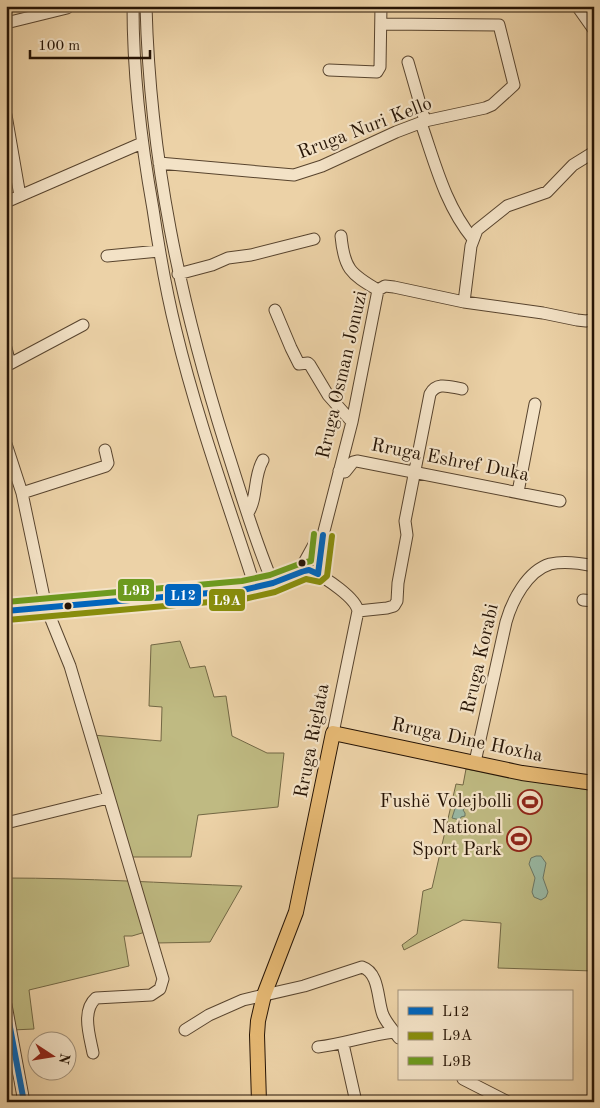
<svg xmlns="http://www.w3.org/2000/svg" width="600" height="1108" font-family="'Old Standard TT',serif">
<rect width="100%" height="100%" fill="#ecd2a7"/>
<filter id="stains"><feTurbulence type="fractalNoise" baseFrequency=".004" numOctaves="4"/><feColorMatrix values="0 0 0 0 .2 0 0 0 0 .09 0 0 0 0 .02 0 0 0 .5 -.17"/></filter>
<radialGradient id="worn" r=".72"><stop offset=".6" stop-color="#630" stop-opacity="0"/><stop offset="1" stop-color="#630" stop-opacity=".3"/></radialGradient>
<path fill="#bfba82" stroke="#726744" d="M180,641L190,668L205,666L214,697L226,696L232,736L267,753H284L278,807L198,815L191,857H131L93,735L161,741L162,707L149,706L151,645Z
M466,769L594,791V971L498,968L501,923L463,920L404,950L402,945L417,934L423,891L432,888L456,784L463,785Z
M6,878C85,878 163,883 242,886L210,942L156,943L152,930L132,936H124L129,966L29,990L34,1029L12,1030L6,999Z"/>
<path fill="#99b8a3" stroke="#6b7664" d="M459,796L467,799L468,804L463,810L465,813V816L461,817L460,820L452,818Z
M536,856H541L546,863L543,878L548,892L546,897L541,900L534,897L532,892L535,878L529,864L531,858Z"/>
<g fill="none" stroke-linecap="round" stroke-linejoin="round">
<defs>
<path id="minor" d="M133,6C133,75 141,142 153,209C159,250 166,291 176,331C197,418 228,503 255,587
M146,6C150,160 180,301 226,447C241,493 254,539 273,583
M577,6L594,30
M6,23L67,8L69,6
M408,62L425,121
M329,70L377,72L380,67L381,6
M6,115L20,196
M421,123C435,163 445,205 473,239
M159,163L294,175L322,166L396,132L425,121L485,108L492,105L514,85L499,25L382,24
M6,202L142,143
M341,236C344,268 350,274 378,290
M107,256L159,251
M178,274L212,265L228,258L251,255L314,239
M378,290L385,286L394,287L464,302L543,313L577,320L586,321L594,319
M464,302L471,246L477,230L507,206L547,192L573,165L594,152
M275,310L291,348L299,364L308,363L310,365L328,395L352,422
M6,348L10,364
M6,366L83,325
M6,444L22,493L46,607L70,666L163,979L160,989L151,995L96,998C81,1011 90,1037 93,1053
M339,471L345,472L353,462L357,461L560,501
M518,492L535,404
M22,493L106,466L108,463L105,450
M248,513C258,497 253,477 263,460
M299,572L316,541L323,535
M318,574L323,535L352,422L378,290
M583,600L594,601
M6,611L243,590C252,588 262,586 271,584C284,579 299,567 313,572C326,578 356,598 358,611L333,733
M358,611L387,608L394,606L397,601L398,583L407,535L405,521L430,394C437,381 450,387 462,389
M475,762L506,622C512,601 527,571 550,564C563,561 580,563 594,566
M6,823L108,798
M6,1005L24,1102
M185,1030L209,1015L243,1000L304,986L362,967C380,973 377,1000 383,1015C387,1024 394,1031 399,1038
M343,1044L356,1102
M318,1047C344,1044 368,1035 394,1032
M463,1079L508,1102"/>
<path id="major" d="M259,1102L257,1035L258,1021L264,995L296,912L333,733L522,773L594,783"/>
</defs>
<use href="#minor" stroke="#58442e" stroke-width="13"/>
<use href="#major" stroke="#261405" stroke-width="16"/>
<use href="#minor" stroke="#f3e2c6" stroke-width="11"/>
<use href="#major" stroke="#e6b974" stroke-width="14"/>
<defs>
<path id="bus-1" d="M6,611L243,590L273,583L304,571L309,570L318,574L323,535
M6,1006L24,1102"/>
<path id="bus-2" d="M7,620L244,599L275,592L306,579L320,582L327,576L332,536"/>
<path id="bus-3" d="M6,602L242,581L270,575L302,563L311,561L314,534"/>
</defs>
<use href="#bus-1" stroke="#f3e2c6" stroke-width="10"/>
<use href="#bus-2" stroke="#f3e2c6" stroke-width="10"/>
<use href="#bus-3" stroke="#f3e2c6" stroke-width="10"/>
<use href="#bus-1" stroke="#0065bd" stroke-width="6"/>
<use href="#bus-2" stroke="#888d0c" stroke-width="6"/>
<use href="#bus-3" stroke="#6d9a1e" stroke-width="6"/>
</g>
<defs>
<symbol id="stadium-ring" viewBox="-11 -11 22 22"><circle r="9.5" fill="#f3e2c6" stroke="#8f2418" stroke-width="1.5"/><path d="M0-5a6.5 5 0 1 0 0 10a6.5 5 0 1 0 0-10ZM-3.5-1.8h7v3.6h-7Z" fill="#8f2418"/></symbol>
</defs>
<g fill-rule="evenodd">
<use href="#stadium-ring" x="516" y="788" width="28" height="28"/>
<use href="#stadium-ring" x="505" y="825" width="28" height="28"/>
</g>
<g fill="#261405" stroke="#f3e2c6" stroke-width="2">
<circle cx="302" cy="563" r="4.5"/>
<circle cx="68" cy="606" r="4.5"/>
</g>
<g text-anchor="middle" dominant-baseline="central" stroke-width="4.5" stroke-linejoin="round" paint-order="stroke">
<g font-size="19" fill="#261405" stroke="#f3e2c6">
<text transform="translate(365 129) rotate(-21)">Rruga Nuri Kello</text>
<text transform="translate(343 375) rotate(-77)">Rruga Osman Jonuzi</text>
<text transform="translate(450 461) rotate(11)">Rruga Eshref Duka</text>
<text transform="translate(481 659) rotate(-77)">Rruga Korabi</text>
<text transform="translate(313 741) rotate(-79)">Rruga Riglata</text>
<text transform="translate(467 741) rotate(12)">Rruga Dine Hoxha</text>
</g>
<g font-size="19" fill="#261405" stroke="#f3e2c6" text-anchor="end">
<text x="512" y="802">Fushë Volejbolli</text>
<text x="502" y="828">National<tspan x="502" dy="22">Sport Park</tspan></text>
</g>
</g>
<g stroke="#f3e2c6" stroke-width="2">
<rect x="117" y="578" width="38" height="24" rx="5" fill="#6d9a1e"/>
<rect x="164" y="583" width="38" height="24" rx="5" fill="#0065bd"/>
<rect x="208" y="588" width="38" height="24" rx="5" fill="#888d0c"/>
</g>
<g font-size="14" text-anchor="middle" font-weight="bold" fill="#fff">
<text x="136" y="595">L9B</text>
<text x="183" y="600">L12</text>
<text x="227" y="605">L9A</text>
</g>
<rect width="600" height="1108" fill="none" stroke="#ecd2a7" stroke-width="25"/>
<rect x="8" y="8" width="585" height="1093" fill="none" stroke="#261405" stroke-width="2.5"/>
<rect x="12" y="12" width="575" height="1083" fill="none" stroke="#261405"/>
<rect x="398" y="990" width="175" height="90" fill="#f3e2c6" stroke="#a19079"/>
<rect x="408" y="1007" width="25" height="8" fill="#0065bd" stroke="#a19079"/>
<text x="442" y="1016" font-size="15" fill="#261405">L12</text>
<rect x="408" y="1032" width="25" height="8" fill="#888d0c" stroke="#a19079"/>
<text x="442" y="1040" font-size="15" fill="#261405">L9A</text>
<rect x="408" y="1057" width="25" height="8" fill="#6d9a1e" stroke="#a19079"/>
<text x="442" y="1066" font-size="15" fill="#261405">L9B</text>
<g transform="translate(52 1056) rotate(102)"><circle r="24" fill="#f3e2c6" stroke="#a19079"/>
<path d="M0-4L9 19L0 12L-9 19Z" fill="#8f2418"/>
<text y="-8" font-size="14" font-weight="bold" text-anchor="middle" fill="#261405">N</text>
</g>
<path d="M30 50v8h120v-8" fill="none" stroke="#261405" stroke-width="2.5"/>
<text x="38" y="50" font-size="15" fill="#261405" stroke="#f3e2c6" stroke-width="4" paint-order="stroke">100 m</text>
<rect width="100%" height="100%" filter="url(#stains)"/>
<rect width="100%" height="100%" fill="url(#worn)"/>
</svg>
